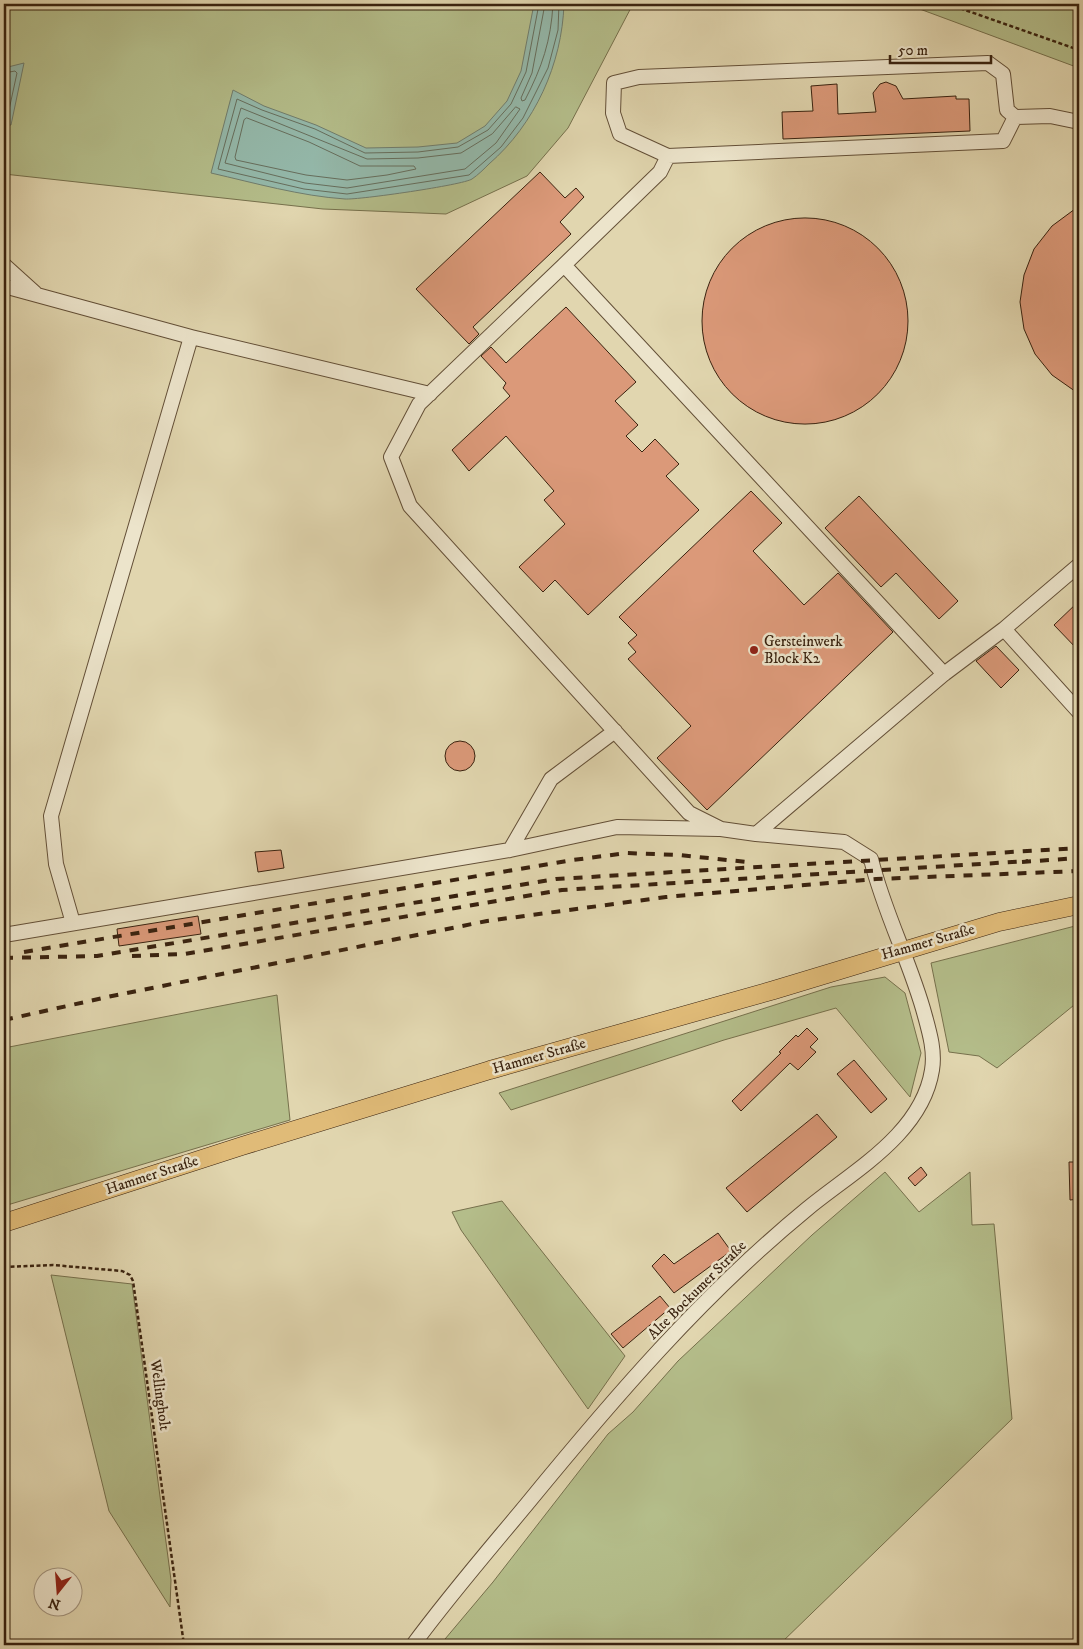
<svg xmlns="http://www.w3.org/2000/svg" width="1083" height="1649" font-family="'IM FELL DW Pica',serif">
<rect width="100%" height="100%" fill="#e1d6af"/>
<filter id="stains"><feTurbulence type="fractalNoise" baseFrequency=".004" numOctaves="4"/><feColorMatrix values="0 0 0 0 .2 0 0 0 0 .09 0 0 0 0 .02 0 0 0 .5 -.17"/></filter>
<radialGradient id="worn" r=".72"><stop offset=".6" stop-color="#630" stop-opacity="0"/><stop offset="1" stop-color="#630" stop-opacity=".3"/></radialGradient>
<path fill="#b4bd8a" stroke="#76704c" d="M4,4H633L568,128L527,176L446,214L323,209L4,174Z
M900,4H1079V68L917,8Z
M1079,925V1001L997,1068L979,1056L949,1052L931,963Z
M885,977L905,993L921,1053L910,1097L836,1008L724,1040L511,1110L499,1093L831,987Z
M277,995L290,1120L4,1206V1048Z
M885,1172L919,1212L970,1172L972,1225L994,1224L1012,1419L779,1645H440L493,1582L608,1434L633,1412L678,1361L812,1235Z
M502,1201L625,1356L588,1409L461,1230L452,1212Z
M51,1275L132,1284L171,1580L170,1607L109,1511Z"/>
<path fill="#94b9ab" stroke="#707d6d" d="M534,4H564C562,64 535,124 489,164C484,169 478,175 472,179C463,185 359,200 345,199C300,196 255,183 211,173L233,90L264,106L316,125L366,148L418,147L457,143L485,126L507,101L521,71Z
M24,63L11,125H4V68Z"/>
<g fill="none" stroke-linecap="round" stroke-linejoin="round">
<path stroke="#666e5d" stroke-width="1" d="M539,4L526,72L511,104L488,130L458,147L418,152L365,153L315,129L262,110L237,99L218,169L304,189L347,194L469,175L501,147L523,118L548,68L558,30L559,4
M545,4L532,73L521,98L522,101L525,100C542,67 551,41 553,4
M4,73L15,71L17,73L7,119L4,120
M516,107L520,109L496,143L465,169L347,188L305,183L225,163L241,108L367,159L418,158L461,153L492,134Z
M247,118L309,142L360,166H414L416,169L387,175L347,180L306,175L236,160L235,157L244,120Z"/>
</g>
<path fill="#db9979" stroke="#39220f" d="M886,82L896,86L903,99L956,96V99H969L970,131L783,139L782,112L813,111L811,86L837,84L838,114L876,112L873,93L880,84Z
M540,172L565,198L576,188L584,197L560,222L571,234L473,327L479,334L469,344L416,289Z
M1079,206V394L1052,375L1035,354L1024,329L1020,302L1024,275L1034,249L1052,226Z
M702 321a103 103 0 1 1 206 0a103 103 0 1 1-206 0Z
M566,307L636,382L615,401L638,425L626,436L642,452L655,439L679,464L666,476L699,510L588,615L555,580L543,592L519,567L565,524L544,500L554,491L506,436L469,471L452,450L510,396L503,388L506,383L481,356L491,347L506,363Z
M751,491L782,523L753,551L804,605L838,573L893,632L707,810L657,758L691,726L628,659L636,652L628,643L637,635L619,617Z
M859,496L958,601L939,619L896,573L881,587L825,528Z
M1079,601V651L1054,625Z
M996,646L1019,670L1001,688L976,661Z
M445 756a15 15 0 1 1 30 0a15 15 0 1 1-30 0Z
M281,850L284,868L258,872L255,852Z
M198,916L201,934L119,946L117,929Z
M807,1028L818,1039L810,1047L816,1052L798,1070L790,1063L741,1111L732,1101L781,1053L779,1052L796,1035L798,1037Z
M854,1060L887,1099L871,1113L837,1074Z
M817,1114L837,1137L747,1212L726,1188Z
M1069,1162H1079V1199L1070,1200Z
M921,1167L927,1175L915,1186L908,1178Z
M718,1233L731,1251L674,1293L652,1266L664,1254L674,1264Z
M660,1296L670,1308L623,1348L611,1334Z"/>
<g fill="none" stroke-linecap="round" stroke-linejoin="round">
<defs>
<path id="minor" d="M1015,117L1003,141L668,156L620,134L613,113L614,83L639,77L988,63L1003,74L1007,110L1015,117L1050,116L1079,122
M4,265L35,293
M564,265L660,172L668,156
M4,286L191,337L430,394
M1004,629L1079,565
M944,674L564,265L419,404L391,457L410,506L689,813L721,829L756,834L944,674L1004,629L1079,712
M510,850L551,779L615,731
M73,923L56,864L51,816L191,337
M4,935L510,850L617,827L719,829
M413,1645C449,1596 488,1551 527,1504C613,1399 702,1295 807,1209C853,1171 922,1134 932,1070C935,1052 930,1034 925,1016C911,963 884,913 871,859L844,842L756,834"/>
<path id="major" d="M4,1223L242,1146L490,1070L774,990L999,922L1079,905"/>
</defs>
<use href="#minor" stroke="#634f37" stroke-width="16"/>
<use href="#major" stroke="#39220f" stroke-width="19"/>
<path stroke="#39220f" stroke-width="2.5" stroke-dasharray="4 2.5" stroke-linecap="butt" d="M948,4L1079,50
M4,1267L53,1265L122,1271L130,1275L133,1281L184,1645"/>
<use href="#minor" stroke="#ece4cb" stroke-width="14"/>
<use href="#major" stroke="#e0bb78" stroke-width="18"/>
<path stroke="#39220f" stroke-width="4" stroke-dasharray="9 9" stroke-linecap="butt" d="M1022,862L1079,858
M24,952L573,860L627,853L679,855L747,862
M132,956L184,954L562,890L1028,861
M4,958L97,956L556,879L1079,848
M4,1020L112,996L487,921L666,897L876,879L1079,871"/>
</g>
<circle fill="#8f2418" stroke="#ece4cb" stroke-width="2" cx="754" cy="650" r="5"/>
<g text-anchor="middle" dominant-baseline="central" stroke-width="5" stroke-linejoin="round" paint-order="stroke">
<g font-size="15" fill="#39220f" stroke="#ece4cb" text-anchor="start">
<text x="764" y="641">Gersteinwerk<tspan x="764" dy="17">Block K2</tspan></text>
</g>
<g font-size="15" fill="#39220f" stroke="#ece4cb">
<text transform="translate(928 942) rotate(-16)">Hammer Straße</text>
<text transform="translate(539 1056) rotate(-16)">Hammer Straße</text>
<text transform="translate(152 1175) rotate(-18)">Hammer Straße</text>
<text transform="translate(697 1290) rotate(-45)">Alte Bockumer Straße</text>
<text transform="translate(160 1395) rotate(82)">Wellingholt</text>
</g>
</g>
<rect width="1083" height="1649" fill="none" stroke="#e1d6af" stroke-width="20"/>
<rect x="5" y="5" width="1073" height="1639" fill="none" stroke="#39220f" stroke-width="2.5"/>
<rect x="10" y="10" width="1063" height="1629" fill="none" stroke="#39220f"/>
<g transform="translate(58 1592) rotate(197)"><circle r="24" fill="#ece4cb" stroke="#a49680"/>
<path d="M0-4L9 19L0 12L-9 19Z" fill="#8f2418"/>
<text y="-8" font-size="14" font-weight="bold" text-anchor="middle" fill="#39220f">N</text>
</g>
<path d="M890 55v8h101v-8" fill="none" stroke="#39220f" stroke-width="2.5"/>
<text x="898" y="55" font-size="15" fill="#39220f" stroke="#ece4cb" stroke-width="4" paint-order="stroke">50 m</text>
<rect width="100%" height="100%" filter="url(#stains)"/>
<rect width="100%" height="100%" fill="url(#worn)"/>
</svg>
